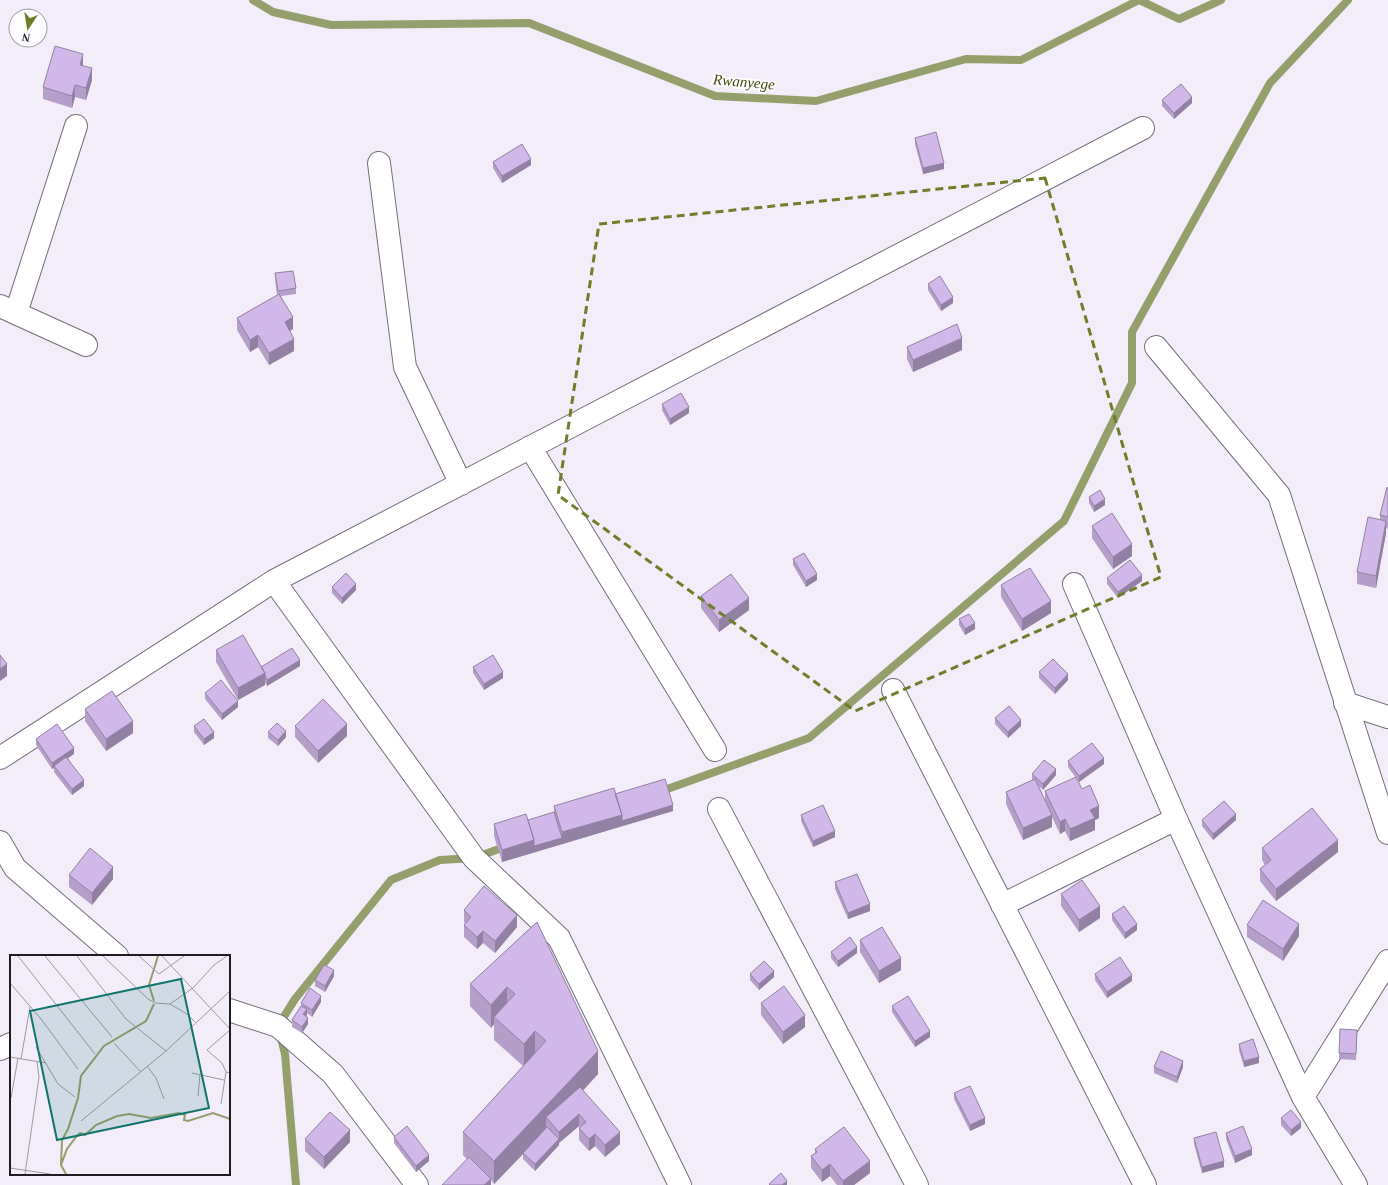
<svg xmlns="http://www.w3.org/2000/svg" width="1388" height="1185" font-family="'Times New Roman',serif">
<rect width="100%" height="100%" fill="#f3ecf9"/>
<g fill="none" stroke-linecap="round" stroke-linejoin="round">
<path stroke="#949f6c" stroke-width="8" d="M253,0L273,12L331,25L529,23L715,96L816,101L966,59L1021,60L1139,0L1179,19L1221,0
M659,792L809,738L1064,521L1132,383V332L1270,83L1348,0
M296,1185L285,1054L278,1026L295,999L391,880L440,860L474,858L507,846"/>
<defs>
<path id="minor" d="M379,163L405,367L461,484
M0,306L86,345
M16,313L76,126
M1156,347L1279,495L1388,833
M530,447L715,750
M274,581L474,858L559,938L680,1185
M1074,584L1176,819L1303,1097L1356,1185
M893,690L1145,1185
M1345,703L1388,717
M0,758L274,581L1143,128
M719,809L917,1185
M0,842L15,868L117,956
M1002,905L1176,819
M229,1010L278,1026L333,1074L417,1185
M0,1049L11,1044
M1303,1097L1388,961"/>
</defs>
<use href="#minor" stroke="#746e79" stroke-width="24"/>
<use href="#minor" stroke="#fff" stroke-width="22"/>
</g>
<path fill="#b59ec8" d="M83,66L92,80L86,100L75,97L72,108L43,99V87Z
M1162,100L1192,103L1174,119L1162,106Z
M915,138L944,169L923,174L915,144Z
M493,162L531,165L502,183L493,168Z
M275,273L296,288V294L281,296L293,329L290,331L294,351L269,365L258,347L250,352L237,330V318L277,295L275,279Z
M928,284L953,303L941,311L928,290Z
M907,347L962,350L913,372L907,359Z
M662,404L689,413L670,425L662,410Z
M1388,488V529L1386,528V533L1376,588L1357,584V572L1380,520V515Z
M1089,497L1105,505L1094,512L1089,503Z
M1092,526L1132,556L1113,569L1092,538Z
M793,559L817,580L806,587L793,565Z
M1107,578L1142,581L1118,598L1107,584Z
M1001,585L1051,613L1022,631L1001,597Z
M332,587L356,590L342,604L332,593Z
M701,596L749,610L719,632L701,608Z
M959,619L975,629L965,635L959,625Z
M216,650L261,667L300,666L267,686L265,682V685L238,700L216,662Z
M473,667L503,678L484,690L473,673Z
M1039,672L1068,680L1055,694L1039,678Z
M205,693L238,707L222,720L205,699Z
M85,709L133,733L106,751L85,721Z
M995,718L1021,726L1008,738L995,724Z
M194,726L214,738L204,745L194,732Z
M295,726L347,736L318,763L295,737Z
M268,732L286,737L278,746L268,738Z
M36,739L74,754L68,758L84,786L72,795L54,772V768L52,769L36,745Z
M1068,761L1104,764L1079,782L1068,767Z
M1032,774L1056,775L1043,790L1038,785L1045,802V791L1082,789L1099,818L1095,820V830L1070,841L1065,831L1060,834L1052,817V827L1023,840L1006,804V792L1032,780Z
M554,806L673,811L502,862L494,836V824L528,820L554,812Z
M801,815L835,837L813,847L801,821Z
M1202,820H1236L1213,840L1202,826Z
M1262,848L1338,852L1276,901L1260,881V869L1265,865L1262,860Z
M69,875L113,879L92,905L69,887Z
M835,882L870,911L848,919L835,889Z
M1061,894L1100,918L1079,932L1061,906Z
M464,910L517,927L495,953L483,943L477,949L464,937V925L465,923L464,922Z
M1112,914L1137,930L1125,939L1112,920Z
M537,922L598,1074L583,1091L620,1144L605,1157L595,1146L589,1151L579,1140V1128L580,1127L579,1126L559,1143V1145L535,1171L523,1159V1154L494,1184L491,1180V1185L463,1155V1132L523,1066L494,1040V1024L491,1028L470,1006V984Z
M1247,925L1299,936L1283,961L1247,937Z
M860,940L901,970L879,983L860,952Z
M831,952L857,953L838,967L831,958Z
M750,974L774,977L759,990L750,980Z
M1095,974L1132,981L1107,998L1095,980Z
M334,976L325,992L315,986V980Z
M321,1002L312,1017L307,1013V1015L306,1016L308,1024L302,1033L292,1027V1020L301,1006V1003Z
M761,1003L805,1027L783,1044L761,1015Z
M892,1006L930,1037L915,1047L892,1012Z
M1340,1029L1357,1030L1356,1060L1339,1059Z
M1239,1044L1259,1063L1244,1067L1239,1050Z
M1154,1067H1183L1177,1083L1154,1073Z
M954,1093L985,1124L970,1131L954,1099Z
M1281,1118L1301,1128L1291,1136L1281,1125Z
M1226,1133L1252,1155L1235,1163L1226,1139Z
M394,1137L429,1161L416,1172L394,1143Z
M1194,1138L1224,1167L1202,1173L1194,1144Z
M305,1139L350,1142L324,1169L305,1151Z
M815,1149L870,1173L854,1185H837L830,1176L822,1182L811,1168V1156L815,1154Z"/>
<path fill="#9381a3" d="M83,54V66L80,65Z
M92,68V80L86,100V88Z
M75,85V97L72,108V96Z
M1192,97V103L1174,119V113Z
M531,159V165L502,183V176Z
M944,163V169L923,174V168Z
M953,297V303L941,311V305Z
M293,317V329L285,334V322Z
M258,335V347L250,352V340Z
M962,338V350L913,372V360Z
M294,339V351L269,365V353Z
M689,407V413L670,425V419Z
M1105,499V505L1094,512V506Z
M1386,521V533L1376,588V576Z
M1132,544V556L1113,569V557Z
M817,574V580L806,587V581Z
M1142,575V581L1118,598V592Z
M356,584V590L342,604V598Z
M749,598V610L719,632V620Z
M1051,601V613L1022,631V619Z
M975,623V629L965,635V629Z
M300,660V666L267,686V680Z
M7,664V676L0,681V669Z
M503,672V678L484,690V684Z
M265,673V685L238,700V688Z
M1068,674V680L1055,694V688Z
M238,701V707L222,720V714Z
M1021,720V726L1008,738V732Z
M133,721V733L106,751V739Z
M347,724V736L318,763V751Z
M286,731V737L278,746V740Z
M214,732V738L204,745V739Z
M74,748V754L55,767L54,766V768L52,769V763Z
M1104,758V764L1079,782V776Z
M1056,769V775L1043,790V784Z
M84,780V786L72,795V789Z
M673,805V811L502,862V850L534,840L562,838V832L622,815Z
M1099,806V818L1095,820V830L1070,841V829L1090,810Z
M1236,814V820L1213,840V834Z
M1052,815V827L1023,840V828Z
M1065,819V831L1060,834V822Z
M835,831V837L813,847V841Z
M1338,840V852L1276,901V889Z
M113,867V879L92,905V893Z
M870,904V911L848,919V913Z
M1100,906V918L1079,932V920Z
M517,915V927L495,953V941Z
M1137,924V930L1125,939V933Z
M1299,924V936L1283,961V949Z
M483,931V943L477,949V937Z
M857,947V953L838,967V961Z
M901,958V970L879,983V971Z
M334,970V976L325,992V986Z
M774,971V977L759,990V984Z
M1132,975V981L1107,998V992Z
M507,987V1010L494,1017V1024L491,1028V1005Z
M321,996V1002L312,1017V1010Z
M307,1009V1015L303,1021V1014Z
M805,1015V1027L783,1044V1032Z
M308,1018V1024L302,1033V1027Z
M535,1031V1054L524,1067V1044Z
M930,1031V1037L915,1047V1041Z
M598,1051V1074L552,1123L546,1117V1129L523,1153V1154L494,1184V1161Z
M1259,1057V1063L1244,1067V1061Z
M1183,1061V1067L1177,1083V1077Z
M579,1114V1126L559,1143V1145L535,1171V1164L559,1139V1132Z
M985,1118V1124L970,1131V1125Z
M1301,1122V1128L1291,1136V1130Z
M350,1130V1142L324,1169V1157Z
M620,1132V1144L605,1157V1145Z
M595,1134V1146L589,1151V1139Z
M1252,1149V1155L1235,1163V1156Z
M429,1155V1161L416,1172V1166Z
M870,1161V1173L854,1185H843V1181Z
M1224,1161V1167L1202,1173V1167Z
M830,1164V1176L822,1182V1170Z
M491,1179V1185H484Z
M787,1181V1185H782Z"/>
<path fill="#d2b8e9" stroke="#9381a3" d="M55,46L83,54L80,65L92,68L86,88L75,85L72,96L43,87Z
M1181,84L1192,97L1174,113L1162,100Z
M936,132L944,163L923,168L915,138Z
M522,144L531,159L502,176L493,162Z
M293,271L296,288L278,291L275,273Z
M940,276L953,297L941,305L928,284Z
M279,294L293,317L285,322L294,339L269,353L258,335L250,340L237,318Z
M957,324L962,338L913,360L907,347Z
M681,393L689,407L670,419L662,404Z
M1387,487L1388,488V517L1380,515Z
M1100,490L1105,499L1094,506L1089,497Z
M1112,513L1132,544L1113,557L1092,526Z
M1368,517L1386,521L1376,576L1357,572Z
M804,553L817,574L806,581L793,559Z
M1130,560L1142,575L1118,592L1107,578Z
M1030,568L1051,601L1022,619L1001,585Z
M346,573L356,584L342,598L332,587Z
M731,574L749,598L719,620L701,596Z
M969,614L975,623L965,629L959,619Z
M243,635L265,673L238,688L216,650Z
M292,648L300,660L267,680L265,675V673L261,667Z
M0,655L7,664L0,669Z
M493,655L503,672L484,684L473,667Z
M1053,659L1068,674L1055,688L1039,672Z
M221,680L238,701L222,714L205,693Z
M112,691L133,721L106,739L85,709Z
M323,699L347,724L318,751L295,726Z
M1009,706L1021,720L1008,732L995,718Z
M204,719L214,732L204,739L194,726Z
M277,723L286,731L278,740L268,732Z
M57,724L74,748L52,763L36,739Z
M1092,743L1104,758L1079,776L1068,761Z
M66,757L84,780L72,789L54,766Z
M1044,760L1056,769L1043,784L1032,774Z
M1076,777L1082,789L1090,785L1099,806L1090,810L1095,818L1070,829L1065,819L1060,822L1045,791Z
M665,779L673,805L622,821V815L615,794Z
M1035,779L1052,815L1023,828L1006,792Z
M614,788L622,815L562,832L554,806Z
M1224,801L1236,814L1213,834L1202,820Z
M823,805L835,831L813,841L801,815Z
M1312,808L1338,840L1276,889L1260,869L1271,860L1262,848Z
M554,812L562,838L534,846V840L528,820Z
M526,814L534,840L502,850L494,824Z
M90,848L113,867L92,893L69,875Z
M857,874L870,904L848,913L835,882Z
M1082,880L1100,906L1079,920L1061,894Z
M484,886L517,915L495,941L483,931L477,937L464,925L471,917L464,910Z
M1263,900L1299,924L1283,949L1247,925Z
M1124,906L1137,924L1125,933L1112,914Z
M537,922L598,1051L494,1161L463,1132L546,1041L535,1031L524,1044L494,1017L515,994L507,987L491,1005L470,984Z
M882,927L901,958L879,971L860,940Z
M850,937L857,947L838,961L831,952Z
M1120,957L1132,975L1107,992L1095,974Z
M764,961L774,971L759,984L750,974Z
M324,965L334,970L325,986L315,980Z
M784,986L805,1015L783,1032L761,1003Z
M310,988L321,996L312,1010L301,1003Z
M908,996L930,1031L915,1041L892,1006Z
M301,1006L307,1009L303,1014L308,1018L302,1027L292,1020Z
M1340,1029L1357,1030L1356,1054L1339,1053Z
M1253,1039L1259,1057L1244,1061L1239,1044Z
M1161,1051L1183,1061L1177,1077L1154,1067Z
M970,1086L985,1118L970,1125L954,1093Z
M580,1087L620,1132L605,1145L595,1134L589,1139L579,1128L586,1122L579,1114L559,1132L546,1117Z
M1291,1110L1301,1122L1291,1130L1281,1118Z
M330,1112L350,1130L324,1157L305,1139Z
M407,1126L429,1155L416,1166L394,1137Z
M1243,1126L1252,1149L1235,1156L1226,1133Z
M547,1127L559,1139L535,1164L523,1153Z
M844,1127L870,1161L843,1181L830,1164L822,1170L811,1156L817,1152L815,1149Z
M1216,1132L1224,1161L1202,1167L1194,1138Z
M469,1157L491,1179L484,1185H442Z
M781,1173L787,1181L782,1185H770L769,1184Z"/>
<path fill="none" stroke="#6f7e2b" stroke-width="3" stroke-dasharray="8 5" stroke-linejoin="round" d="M1045,178L1161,577L855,711L558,495L599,224Z"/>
<g text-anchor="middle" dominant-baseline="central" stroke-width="4" stroke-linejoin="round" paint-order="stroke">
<g font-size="15" font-style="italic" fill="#414b0f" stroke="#fdfcfe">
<text transform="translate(744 82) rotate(5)">Rwanyege</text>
</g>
</g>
<g transform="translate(10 955)">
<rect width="220" height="220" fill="#f3ecf9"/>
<path fill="none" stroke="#949f6c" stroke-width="2" d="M144,46L139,30L148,1M51,210L52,185L58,174L68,143L71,121L94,91L136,66L144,49M56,219L51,210L57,194L66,182L70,178L75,180L86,170L107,161L119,159L141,163L169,158L175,160L174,165L178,166L203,158L220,164"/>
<path fill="none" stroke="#9e99a2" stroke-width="1" d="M8,1L85,99M35,1L102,82M67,1L116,64L156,96M93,1L138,44L145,48L160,49L183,33L204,10L217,1M129,1L149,19L174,1M152,1L220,74M0,28L31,64L68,114M160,49L177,59L185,67M104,88L131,117M26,92L48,129L65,142M0,102L36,108M11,104L20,52M137,111L146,123L154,144M216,117L212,108L197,95L220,75M182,118L214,125M188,141L190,119M1,143L8,103M211,149L216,117L220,118M71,166L156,96L220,36M0,213L40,219M15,219L29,122L27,107"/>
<path fill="#0f766e" fill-opacity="0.15" stroke="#0f766e" stroke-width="2" d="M171,24L199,153L47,185L20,56Z"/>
<rect width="220" height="220" fill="none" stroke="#1e1c20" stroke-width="2"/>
</g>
<g transform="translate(28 28) rotate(192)"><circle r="19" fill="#fdfcfe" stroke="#a4a2a5"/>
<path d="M0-3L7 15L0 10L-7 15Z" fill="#6f7e2b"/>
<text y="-6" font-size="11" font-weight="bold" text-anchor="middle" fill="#1e1c20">N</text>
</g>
</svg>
